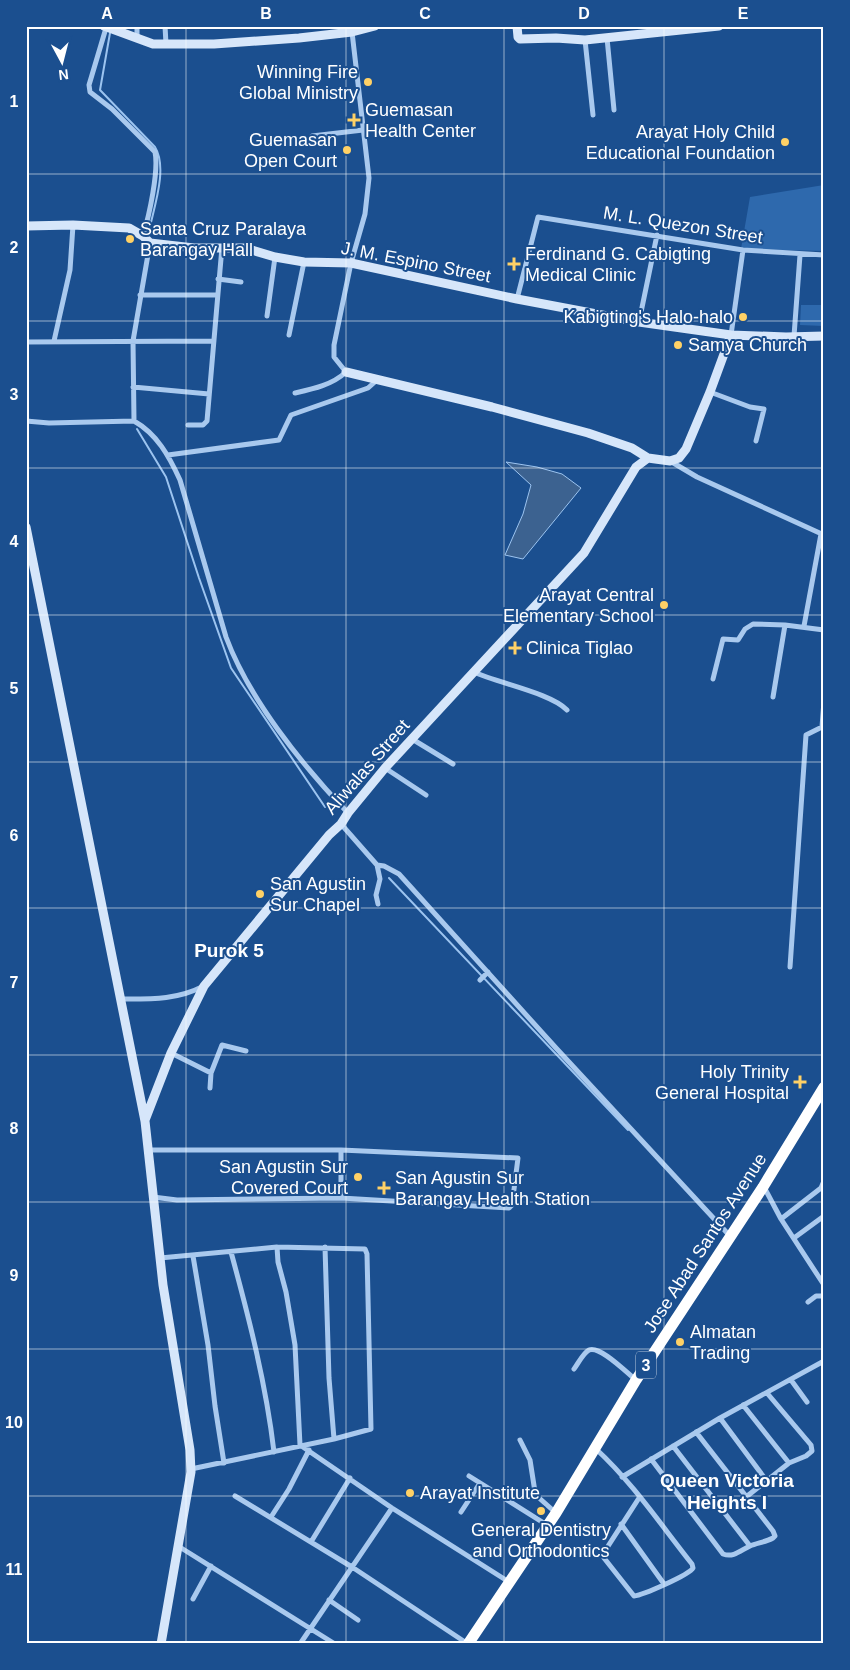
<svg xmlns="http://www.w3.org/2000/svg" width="850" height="1670" font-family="Arial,sans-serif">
<rect width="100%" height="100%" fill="#1b4f8f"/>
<path fill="#2e69ad" d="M824,185V251L741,249L750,197Z
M801,305H824V326L800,325Z"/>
<path fill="#3c6290" stroke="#9cc4f0" d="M506,462L537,467L562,474L581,488L523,559L505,555L523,514L531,485Z"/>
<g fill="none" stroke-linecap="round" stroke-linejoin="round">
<path stroke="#9cc4f0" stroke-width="2" d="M110,33L100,90L155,147C168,168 154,207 149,231
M137,429L166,477L199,578L231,668L325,807
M389,878L628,1130"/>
<path stroke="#a9c9ee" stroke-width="5" d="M165,26L166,44
M106,28L89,85L90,92L112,109L155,152C159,171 149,216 143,236
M137,38V26
M607,38L614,110
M585,40L593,115
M312,136L363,130
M218,279L241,282
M140,295H217
M517,299L538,217L743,250L824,255
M267,316L275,257
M639,322L657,235
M289,335L304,262
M731,335L743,250
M794,336L800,255
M54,341L70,270L73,225
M26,342L214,341
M133,387L209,394
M710,392L750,407L764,409L756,441
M295,393C313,389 332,385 346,372L334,357V345L351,263L365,214L369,178L352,32
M26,421L49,423L134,421C157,434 169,456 180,480L226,637C249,699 302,765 348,813
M134,421L133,341L150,243
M188,425H203L207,421L222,247
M168,455L279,440L291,415L368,388L377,380
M670,461L697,477L824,535
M785,625L824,630
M804,626L821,534
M474,672C497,683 551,693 567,710
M713,679L723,639L738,640L745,629L753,624L785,625L773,697
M412,739L453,764
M385,768L426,795
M341,824L377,865L384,866L399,874L556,1048L730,1236
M377,865L380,879L376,895L378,904
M790,967L806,735L822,727L824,701
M480,980L488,972
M121,999C151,999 177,1000 204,986
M171,1053L211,1073L222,1045L246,1051
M210,1088L211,1073
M148,1150H341L518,1158L512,1205L509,1208L341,1198L177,1200L153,1197
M764,1187L781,1219L824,1285
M341,1198V1150
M781,1219L821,1188L824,1181
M794,1238L824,1216
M277,1247L278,1262L286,1292L295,1345L300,1445L392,1508L509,1582
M325,1247L329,1378L334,1439
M231,1252C249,1318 266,1384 274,1452
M193,1256L208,1345L215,1406L224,1463
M160,1258L277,1247L365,1249L367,1254L371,1429L334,1439L191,1469
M808,1302L816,1296H824
M574,1369C578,1364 583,1353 589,1350C600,1345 627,1373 636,1380
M791,1380L807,1402
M743,1405L789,1463
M720,1418L766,1480
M520,1440L530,1460L535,1492L538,1497L556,1513
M673,1446L750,1546
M596,1449C632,1482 661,1525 692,1564L693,1568C689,1575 643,1595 634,1596L604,1558L603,1554L639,1498
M651,1459L723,1554C734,1558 741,1550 750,1546C757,1543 766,1542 773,1538L775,1536L773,1531L696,1432
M469,1476L547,1525
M622,1477L720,1418L824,1361
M235,1496L352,1567L468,1644
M746,1497L789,1463L806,1456L812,1451L811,1445L767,1393
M461,1512L480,1483
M271,1517L289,1489L309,1450
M621,1524L664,1584
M311,1542L350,1478
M178,1546L335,1644
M193,1599L211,1566
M329,1600L358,1620
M300,1644L392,1508"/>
<path stroke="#d6e6fa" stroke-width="9" d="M104,26L153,44H214L299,38L352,32L375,26
M517,26L518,37L520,39L556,38L585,40L719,26
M26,226L73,225L129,228L143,236L150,243L194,248H245L275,257L304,262L351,263L517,299L639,322L731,335L786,337L824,336
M346,372L492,407L588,433L632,448L648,458L670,461L679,458L686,449L710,392L731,335
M26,527L145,1121L163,1285L190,1450L191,1472L161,1644
M145,1120L171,1053L204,986L329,835L341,824L348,813L385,768L584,553L636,467L648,458"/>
<path stroke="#fff" stroke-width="11" d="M468,1644L556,1513L636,1380L763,1187L824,1087"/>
</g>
<path fill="none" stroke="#fff" stroke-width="1" stroke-opacity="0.55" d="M186,26V1644M346,26V1644M504,26V1644M664,26V1644M26,174H824M26,321H824M26,468H824M26,615H824M26,762H824M26,908H824M26,1055H824M26,1202H824M26,1349H824M26,1496H824"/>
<g fill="#ffd166" stroke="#1b4f8f" stroke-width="2">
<circle cx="368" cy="82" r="5"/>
<path d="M351.5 112.5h5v5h5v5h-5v5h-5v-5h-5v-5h5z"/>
<circle cx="785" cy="142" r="5"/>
<circle cx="347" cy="150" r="5"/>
<circle cx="130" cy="239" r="5"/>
<path d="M511.5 256.5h5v5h5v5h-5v5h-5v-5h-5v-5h5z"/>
<circle cx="743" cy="317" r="5"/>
<circle cx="678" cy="345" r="5"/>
<circle cx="664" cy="605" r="5"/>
<path d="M512.5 640.5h5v5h5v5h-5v5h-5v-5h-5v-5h5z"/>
<circle cx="260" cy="894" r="5"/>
<path d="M797.5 1074.5h5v5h5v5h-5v5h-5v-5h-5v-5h5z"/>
<circle cx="358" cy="1177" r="5"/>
<path d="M381.5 1180.5h5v5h5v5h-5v5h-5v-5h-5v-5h5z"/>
<circle cx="680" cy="1342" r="5"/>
<circle cx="410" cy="1493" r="5"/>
<circle cx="541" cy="1511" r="5"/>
</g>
<g text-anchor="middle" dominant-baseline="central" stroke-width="4" stroke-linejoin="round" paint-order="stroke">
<rect fill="#1b4f8f" stroke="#bbcadd" stroke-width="1" x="636" y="1351.5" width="20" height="27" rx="4"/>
<g font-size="16" font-weight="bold" fill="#fff">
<text x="646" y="1365">3</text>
</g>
<g font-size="18" fill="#fff" stroke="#1b4f8f" text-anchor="start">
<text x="358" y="72" text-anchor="end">Winning Fire<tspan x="358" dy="21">Global Ministry</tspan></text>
<text x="365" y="110">Guemasan<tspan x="365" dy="21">Health Center</tspan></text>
<text x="775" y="132" text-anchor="end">Arayat Holy Child<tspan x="775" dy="21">Educational Foundation</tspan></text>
<text x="337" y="140" text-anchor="end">Guemasan<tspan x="337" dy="21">Open Court</tspan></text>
<text x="140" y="229">Santa Cruz Paralaya<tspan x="140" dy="21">Barangay Hall</tspan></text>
<text x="525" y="254">Ferdinand G. Cabigting<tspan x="525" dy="21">Medical Clinic</tspan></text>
<text x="733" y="317" text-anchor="end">Kabigting's Halo-halo</text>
<text x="688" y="345">Samya Church</text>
<text x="654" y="595" text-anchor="end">Arayat Central<tspan x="654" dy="21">Elementary School</tspan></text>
<text x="526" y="648">Clinica Tiglao</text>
<text x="270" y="884">San Agustin<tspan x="270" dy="21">Sur Chapel</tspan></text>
<text x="789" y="1072" text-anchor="end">Holy Trinity<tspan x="789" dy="21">General Hospital</tspan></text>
<text x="348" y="1167" text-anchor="end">San Agustin Sur<tspan x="348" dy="21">Covered Court</tspan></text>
<text x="395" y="1178">San Agustin Sur<tspan x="395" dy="21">Barangay Health Station</tspan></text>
<text x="690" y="1332">Almatan<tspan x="690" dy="21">Trading</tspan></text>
<text x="420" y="1493">Arayat Institute</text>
<text x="541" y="1530" text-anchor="middle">General Dentistry<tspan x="541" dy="21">and Orthodontics</tspan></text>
</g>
<g font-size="18" fill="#fff" stroke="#1b4f8f">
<text transform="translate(683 225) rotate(9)">M. L. Quezon Street</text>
<text transform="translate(416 262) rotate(11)">J. M. Espino Street</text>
<text transform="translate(367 767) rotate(-49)">Aliwalas Street</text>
<text transform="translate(705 1243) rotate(-57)">Jose Abad Santos Avenue</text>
</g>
<g font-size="19" font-weight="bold" fill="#fff" stroke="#1b4f8f">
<text x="229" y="950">Purok 5</text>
<text x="727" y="1480">Queen Victoria<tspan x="727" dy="22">Heights I</tspan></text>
</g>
</g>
<rect width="850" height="1670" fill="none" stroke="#1b4f8f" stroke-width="55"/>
<g transform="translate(62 62) rotate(173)" stroke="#1b4f8f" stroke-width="4" paint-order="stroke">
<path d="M0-4L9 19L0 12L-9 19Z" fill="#ffffff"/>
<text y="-8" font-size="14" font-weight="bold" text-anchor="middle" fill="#ffffff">N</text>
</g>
<rect x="28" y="28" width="794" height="1614" fill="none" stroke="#fff" stroke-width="2"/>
<g font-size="16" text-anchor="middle" font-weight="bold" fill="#fff">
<text x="107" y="19">A</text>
<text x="266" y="19">B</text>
<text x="425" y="19">C</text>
<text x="584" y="19">D</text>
<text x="743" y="19">E</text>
<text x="14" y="107">1</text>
<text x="14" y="253">2</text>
<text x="14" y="400">3</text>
<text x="14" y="547">4</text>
<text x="14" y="694">5</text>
<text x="14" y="841">6</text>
<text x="14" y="988">7</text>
<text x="14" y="1134">8</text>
<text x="14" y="1281">9</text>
<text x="14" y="1428">10</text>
<text x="14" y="1575">11</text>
</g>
</svg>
